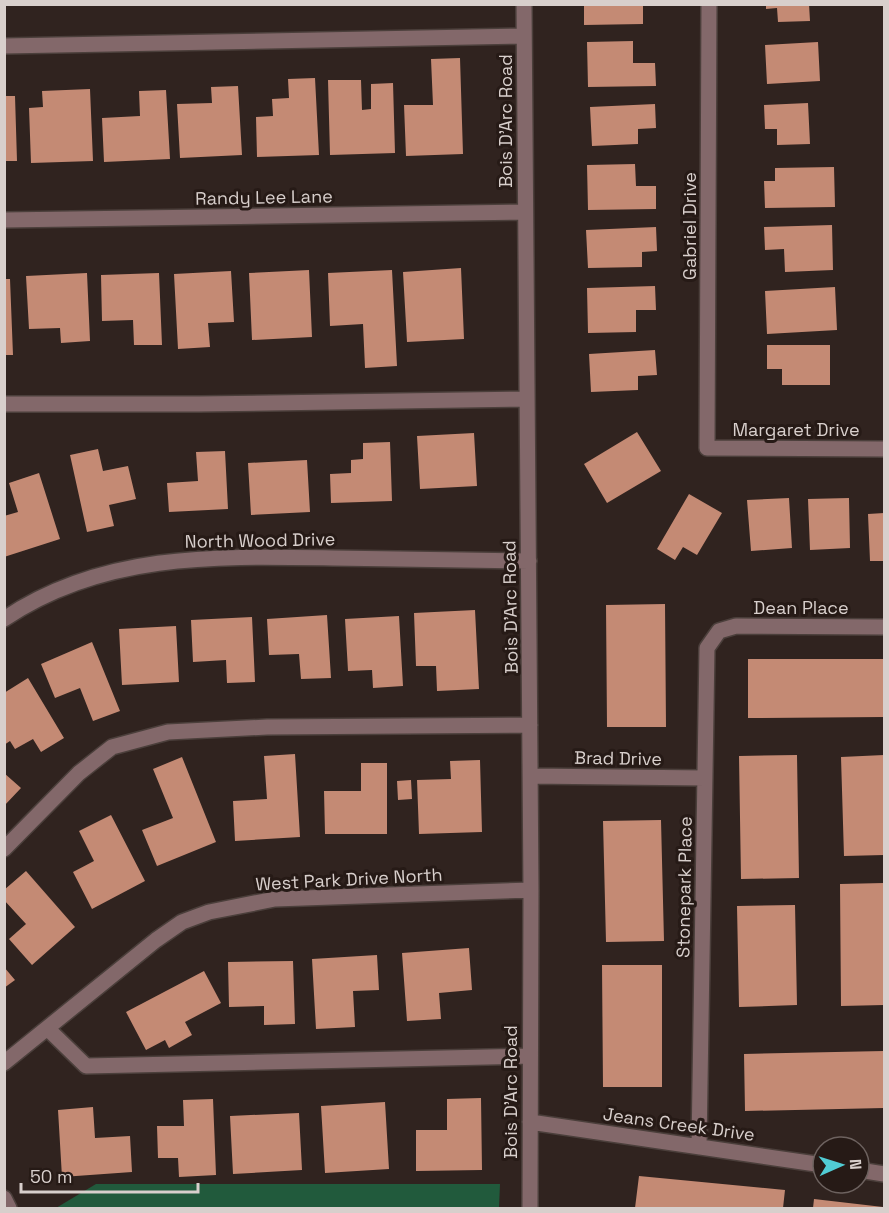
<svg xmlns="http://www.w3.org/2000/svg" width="889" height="1213" font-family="'Space Grotesk',sans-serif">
<rect width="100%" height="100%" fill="#30231f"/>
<path fill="#215a3c" d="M96,1184H500L499,1208H56Z"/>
<path fill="#c48a74" d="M584,4H643V24L584,25Z
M766,4H809L810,21L778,22L777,8L766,9Z
M633,41V63H655L656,86L588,87L587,42Z
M818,42L820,81L767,84L765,45Z
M460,58L463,154L406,156L404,105H433L431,59Z
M315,78L319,155L257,157L256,117L273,116L272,99L289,98L288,79Z
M328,80H361L362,110L371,109V84L393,83L395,153L330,155Z
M238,86L242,155L180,158L177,104L212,103L211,87Z
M90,89L93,161L31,163L29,108L43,107L42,91Z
M166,90L170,159L104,162L102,118L140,116L139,91Z
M4,96H15L17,161H4Z
M808,103L810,144L777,145V129H765L764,105Z
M655,104L656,128L638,129V144L592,146L590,107Z
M635,164L636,186H656V209L588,210L587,165Z
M834,167L835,207L765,208L764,181H775V168Z
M832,225L833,270L785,272L784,249L765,250L764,227Z
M656,227L657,251L642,252V267L588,268L586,230Z
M461,268L464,339L407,342L403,272Z
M309,270L312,337L252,340L249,273Z
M392,270L397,366L365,368L363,324L330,326L328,273Z
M231,271L234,322L208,323L210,347L178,349L174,274Z
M87,273L90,341L61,343L60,328L29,329L26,276Z
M159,273L162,345H134L133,320L102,321L101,275Z
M5,279H10L13,355H5Z
M655,286L656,310H636V332L588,333L587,288Z
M835,287L837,330L767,334L765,291Z
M767,345H830V385H782V369H767Z
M655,350L657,375L638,376V390L591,392L589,354Z
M637,432L661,471L607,503L584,464Z
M474,433L477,486L420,489L417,436Z
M390,442L392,501L331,503L330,474L351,473V460L363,459V443Z
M98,449L103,471L128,466L136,499L109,505L114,526L87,532L70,455Z
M225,451L228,509L169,512L167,483L198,481L196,452Z
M307,460L310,512L251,515L248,463Z
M39,473L60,539L4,557V516L18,512L9,483Z
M689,494L722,513L697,555L683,547L675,560L657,549Z
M789,498L792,548L751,551L747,500Z
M849,498L850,548L810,550L808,499Z
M884,513V561H870L868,514Z
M665,604L666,727H607L606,605Z
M475,610L479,689L437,691L436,666H416L414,613Z
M327,615L331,678L301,679L299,654L269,655L267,619Z
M399,616L403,686L373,688L372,670L348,671L345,619Z
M252,617L255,682L227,683L226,660L193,662L191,620Z
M176,626L179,682L122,685L119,629Z
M92,642L120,711L93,721L80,688L55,698L41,664Z
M748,659H884V717L748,718Z
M28,678L64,738L41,752L33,739L15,749L10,741L4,745V693Z
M295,754L300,837L235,841L233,801L267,799L264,756Z
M797,755L799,878L741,879L739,756Z
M884,755V855L844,856L841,757Z
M182,757L216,842L157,866L142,830L173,818L153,769Z
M480,760L482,832L419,834L417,780L451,779L450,761Z
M361,763H387V834H325L324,791H361Z
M4,773L21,788L4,806Z
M411,780L412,799L398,800L397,781Z
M111,815L145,881L92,909L73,872L94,861L79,831Z
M661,820L664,941L606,942L603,821Z
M26,871L75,927L32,965L9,939L26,924L4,900V890Z
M884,883V1005L841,1006L840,884Z
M795,905L797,1005L739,1007L737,906Z
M469,948L472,990L439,993L441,1019L407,1021L402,953Z
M377,955L379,990L353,991L355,1027L316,1029L312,959Z
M293,961L295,1024L264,1025V1006L229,1007L228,962Z
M602,965H662V1087H603Z
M4,967L15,980L4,988Z
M204,971L221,1003L185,1022L192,1035L169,1048L165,1040L146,1050L126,1012Z
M884,1051V1108L745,1111L744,1054Z
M481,1098L482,1170L416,1171V1130H447V1099Z
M213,1099L216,1175L179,1177L178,1158H158L157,1126H184L183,1100Z
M385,1102L389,1169L325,1173L321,1106Z
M93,1107L95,1138L130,1136L132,1172L62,1177L58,1110Z
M299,1113L302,1170L233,1174L230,1116Z
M639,1176L785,1190L783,1208H635Z
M814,1199L883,1207V1208H813Z"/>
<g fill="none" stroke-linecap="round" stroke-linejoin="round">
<defs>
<path id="minor" d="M524,4L531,890L530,1208
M709,4L707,448L884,449
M4,46L524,36
M4,220L525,212
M4,404H199L527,399
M4,619C103,552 219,556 333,558C398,559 464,560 529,561
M531,776L705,778
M4,849L79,773L112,747L168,732L267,727L530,725
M48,1029L86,1066L530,1056
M4,1063L156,940L182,922L209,912L275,899L531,890
M530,1122L823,1165
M699,1147L707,648L719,631L736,626L884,627
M859,1170L884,1174
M4,1198L9,1208"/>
</defs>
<use href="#minor" stroke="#4b3f3b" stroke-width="18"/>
<use href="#minor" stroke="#83686a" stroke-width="15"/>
</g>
<g text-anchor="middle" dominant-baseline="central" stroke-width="6" stroke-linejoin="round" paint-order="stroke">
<g font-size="18" fill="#d8cfcc" stroke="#261a16">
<text transform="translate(505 121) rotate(-90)">Bois D'Arc Road</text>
<text transform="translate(264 197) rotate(-1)">Randy Lee Lane</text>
<text transform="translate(689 226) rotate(-90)">Gabriel Drive</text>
<text x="796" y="429">Margaret Drive</text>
<text transform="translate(260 540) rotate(-1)">North Wood Drive</text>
<text transform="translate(510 607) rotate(-91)">Bois D'Arc Road</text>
<text x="801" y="607">Dean Place</text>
<text transform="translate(618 758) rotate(1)">Brad Drive</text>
<text transform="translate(349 879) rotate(-3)">West Park Drive North</text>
<text transform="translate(684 887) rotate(-89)">Stonepark Place</text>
<text transform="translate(510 1092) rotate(-90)">Bois D'Arc Road</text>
<text transform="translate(679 1124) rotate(8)">Jeans Creek Drive</text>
</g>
</g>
<rect width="889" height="1213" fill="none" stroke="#d8cfcc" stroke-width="12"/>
<g transform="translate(841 1165) rotate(87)"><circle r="28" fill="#261a16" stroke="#6d625f" stroke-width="1.5"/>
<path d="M0-4.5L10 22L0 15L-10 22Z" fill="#51ccd4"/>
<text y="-9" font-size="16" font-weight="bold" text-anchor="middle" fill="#d8cfcc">N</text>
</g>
<path d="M21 1183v9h177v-9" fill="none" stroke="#d8cfcc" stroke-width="3"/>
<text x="30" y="1183" font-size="18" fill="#d8cfcc" stroke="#261a16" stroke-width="4.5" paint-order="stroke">50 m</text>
</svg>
